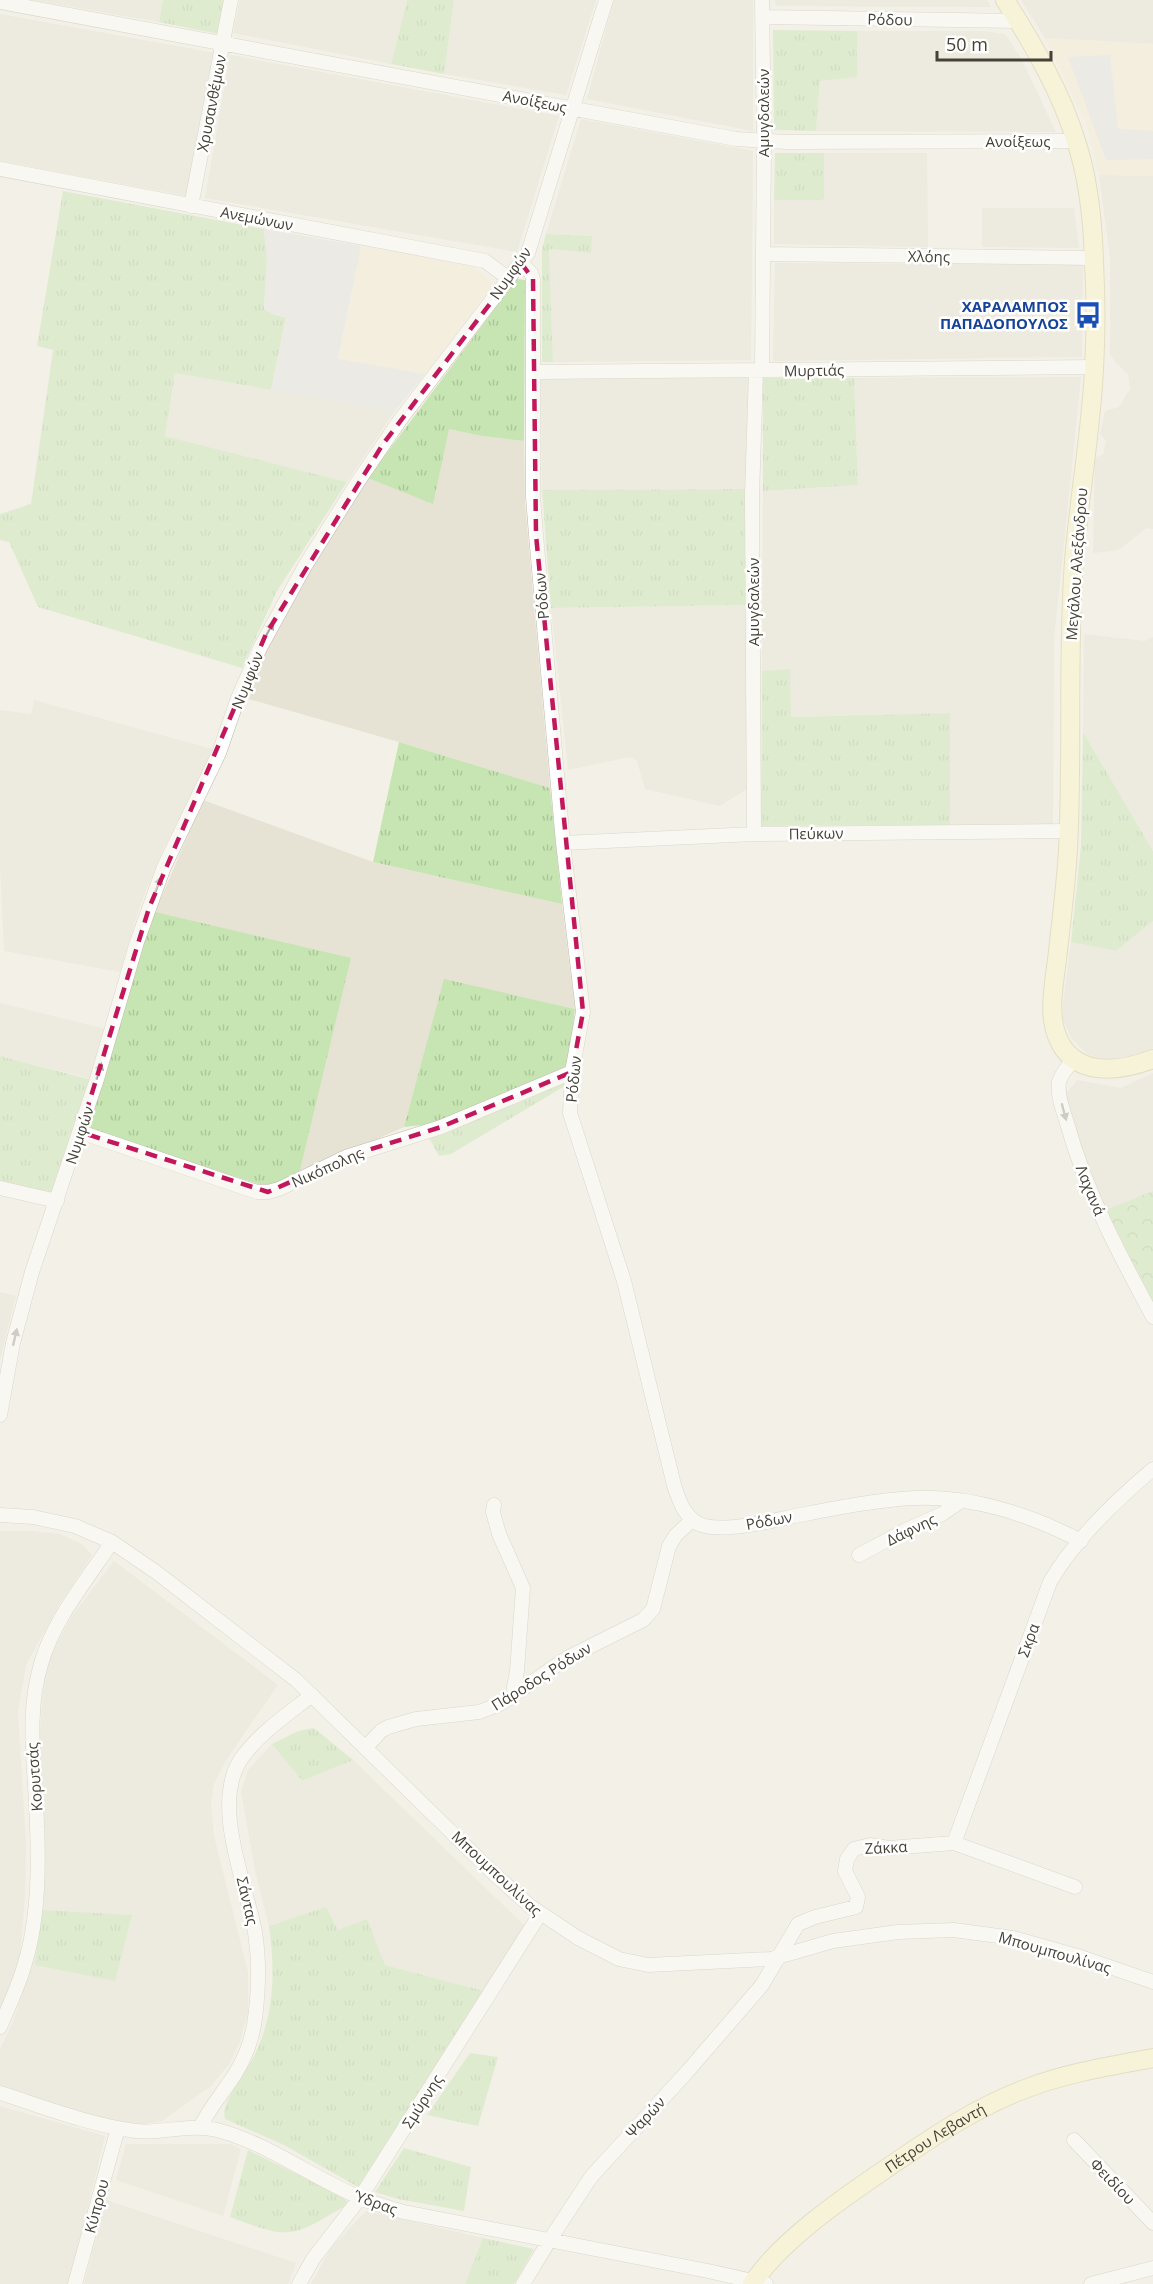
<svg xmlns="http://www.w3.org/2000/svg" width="1153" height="2284" font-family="'Open Sans',sans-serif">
<defs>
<pattern id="grass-tufts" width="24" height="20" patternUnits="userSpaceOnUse" patternTransform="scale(1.5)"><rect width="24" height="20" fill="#c7e5b2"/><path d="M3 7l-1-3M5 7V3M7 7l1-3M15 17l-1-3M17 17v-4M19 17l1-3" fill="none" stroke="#acc69a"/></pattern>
<pattern id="forest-crowns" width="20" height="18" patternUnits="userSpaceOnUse" patternTransform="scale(1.5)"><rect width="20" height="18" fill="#c7e5b2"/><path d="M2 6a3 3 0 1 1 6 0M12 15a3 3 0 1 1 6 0" fill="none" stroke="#acc69a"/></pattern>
</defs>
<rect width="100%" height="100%" fill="#f3f1e7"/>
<path fill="#e6e3d5" d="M33,0H163L159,22Z
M240,0H407L391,64L233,33Z
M454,0H596L566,95L444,74Z
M614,0H753V131L587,99Z
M775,0H987L991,7L776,6Z
M1021,0H1153V44L1045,38Z
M0,14L215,53L187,196L0,161Z
M857,31H982L1005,34L1021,58L1056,132L816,131L820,81L857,76Z
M230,55L559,116L517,252L205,198Z
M581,119L753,151L751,360L553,362L549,249L590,253L591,236L546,234Z
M824,153H927L928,247L774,244V200H824Z
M1099,175L1153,176V529L1146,528L1119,550L1093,553L1095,458L1103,454L1106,441L1100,434L1105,411L1119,407L1130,389L1128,374L1115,362L1110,354V258Z
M982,208H1074L1079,248L982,247Z
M775,263L1083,265L1082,357L773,361Z
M175,373L271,390L394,412L347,482L165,436Z
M1081,377L1054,640L1053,825H950V713L790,717V670L762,671L763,491L858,485L854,378Z
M541,378H750L747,489L542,490Z
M449,429L481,436L524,441L525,503L550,788L399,742L245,698L259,663L297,591L368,478Z
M748,605L747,789L720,806L645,789L637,761L630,757L568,770L551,608Z
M1084,634L1145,641L1153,637V851L1083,732Z
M34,700L212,749L208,762L161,854L140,906L120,972L4,951L0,865V710L31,714Z
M203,800L373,862L562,904L575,1009L445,980L404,1127L299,1174L155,912Z
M1153,921V1048L1133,1056L1113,1059L1099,1058L1087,1054L1071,1038L1063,1019V1005L1071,942L1116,951Z
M0,1003L106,1029L92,1079L0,1056Z
M1153,1073V1191L1105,1210L1090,1176L1066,1094L1077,1080L1121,1088Z
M0,1292L16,1296L0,1360Z
M0,1531H31L60,1534L82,1544L92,1555L59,1605L26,1665L18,1712L26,1845L25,1896L20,1956L0,2012Z
M114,1561L278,1685L226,1760L214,1784L211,1804L214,1836L248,1972V2012L240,2041L229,2064L211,2086L162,2121L145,2124L118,2123L72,2110L0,2085V2049L13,2022L32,1962L38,1759L44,1680L52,1652L72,1616Z
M272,1744L302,1781L353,1760L525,1926L484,1991L385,1965L338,1930L326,1908L269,1926L256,1875L241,1792L248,1770Z
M0,2106L105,2136L69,2284H0Z
M126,2144H230L241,2149L223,2216L116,2180Z
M106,2200L296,2263L288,2284H84Z
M366,2211L483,2238L465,2284H311L331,2248Z"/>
<path fill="#f3ead3" d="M1045,38L1153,44V176L1099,175L1087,126Z
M361,246L470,264L494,284L425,374L338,360Z"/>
<path fill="url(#grass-tufts)" d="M163,0H224L218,34L159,22Z
M407,0H454L444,74L391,64Z
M773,30L857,31V77L820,81L816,131L774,130Z
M775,153H824V200H774Z
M63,191L264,229L267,261L264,309L275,315L286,317L271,390L175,373L165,436L347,482L277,591L242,668L38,607L9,542L0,540V514L31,504L53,350L37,346Z
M546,234L592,236L591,253L549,249L553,362H542V249Z
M517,279L525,280L524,441L481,436L449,429L433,504L368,478Z
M763,378H854L858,485L763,491Z
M747,489L748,605L551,608L542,490Z
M790,669L791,717L950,713V825L761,826L762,671Z
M1083,732L1153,851V921L1116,951L1071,942L1081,846Z
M399,742L550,788L562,904L373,862Z
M155,912L351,958L299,1174L276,1184H258L86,1129L122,1019L144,937Z
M444,979L575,1009L565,1086L451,1154L439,1156L422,1125L404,1127Z
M0,1056L92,1080L53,1196L0,1181Z
M314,1728L353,1760L302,1781L272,1744L298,1731Z
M326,1907L338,1930L367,1919L385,1965L484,1991L358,2187L284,2145L225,2119C219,2103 248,2070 255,2054C275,2013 275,1970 269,1926Z
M41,1910L132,1915L115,1981L35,1965Z
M470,2053L498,2057L478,2126L427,2115Z
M404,2148L471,2167L464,2211L398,2199L375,2192Z
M248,2150L335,2193L347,2201L345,2206C291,2238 290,2240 230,2217Z
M483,2238L534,2249L514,2284H465Z"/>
<path fill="url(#forest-crowns)" d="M1153,1191V1305L1105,1210Z"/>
<path fill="#e4e2df" d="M1110,55L1118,129L1153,131V159L1106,160L1068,57Z
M264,229L361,246L338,359L425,374L394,412L271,390L286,318L275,315L264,309L267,261Z"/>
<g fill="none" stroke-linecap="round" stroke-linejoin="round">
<defs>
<path id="street" d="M0,2L736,139L786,142L1076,141
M763,17L1018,21
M0,169L485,261L509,279
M191,206L231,0
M764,254L1094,258
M521,263L531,273L533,279V497L536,535L563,843L583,1012L572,1072L570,1113L624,1281L674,1485C679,1501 686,1522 705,1526C731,1532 778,1519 805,1514C841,1507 877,1500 914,1498C971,1495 1031,1515 1081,1541
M762,370L764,142L762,0
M533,372L1095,367
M754,834L752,496L756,371
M563,843L754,834L1069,831
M1074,1059C1069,1066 1061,1073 1059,1082C1057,1095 1063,1110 1067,1123C1086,1192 1119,1254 1153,1317
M80,1132L257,1192H268L279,1189L346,1157L441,1127L572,1072
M0,1188L57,1201
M0,1415L13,1343L32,1272L97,1079L137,942L164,867L219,753L238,698L260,648L305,566L359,480L400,420L528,253L606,0
M494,1505L493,1512L499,1534L523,1588L517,1671L512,1698
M0,1515L33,1517L75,1526L112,1542L156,1572L296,1680L492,1872L530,1906L578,1938L619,1959L648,1965L771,1959L833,1941L898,1932L954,1930L1013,1938L1081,1957L1153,1982
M859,1555L906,1530L942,1514L961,1501
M366,1747L381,1731L388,1727L416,1719L479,1712L500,1704L567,1658L643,1620L653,1609L669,1546L676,1535L692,1520
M954,1843L1050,1582C1075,1539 1115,1501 1153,1469
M0,2027C9,2006 19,1985 25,1963C38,1921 39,1871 37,1827C36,1772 25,1717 41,1664C53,1620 87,1580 112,1542
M0,2093C44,2107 90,2125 136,2131C163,2134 190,2123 217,2130C270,2144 312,2178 361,2198C375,2204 390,2208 404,2212L708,2271L766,2284
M200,2128C209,2108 223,2093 235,2074C247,2055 254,2033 256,2010C259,1984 259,1958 255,1932C246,1884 211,1804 241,1759C259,1733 288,1714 312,1695
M1074,2140L1153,2223
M75,2284L118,2128
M299,2284L313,2259L360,2198L540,1914
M523,2284L549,2241L591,2177L687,2072L762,1985L798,1924L815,1917L856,1907L858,1897L845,1871L847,1859L854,1849L870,1845L889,1848L954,1843L1075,1887
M1091,2284L1153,2268"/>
<g id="secondary">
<path d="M1005,0C1033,44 1061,92 1076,141C1089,180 1093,223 1094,263C1096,298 1096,333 1094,369C1091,433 1079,497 1074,561C1067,657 1073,753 1068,849C1066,886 1061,923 1057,960C1054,984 1048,1013 1057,1036C1073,1078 1119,1072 1153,1059"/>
<path id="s1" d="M752,2284C781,2240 843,2198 887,2168C931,2138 974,2108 1025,2089C1066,2073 1110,2066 1153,2058"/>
</g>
</defs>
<use href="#street" stroke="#bdb9aa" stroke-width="15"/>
<use href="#secondary" stroke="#d0c898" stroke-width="20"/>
<use href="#street" stroke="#fff" stroke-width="14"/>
<use href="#secondary" stroke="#fcf6c8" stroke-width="18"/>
</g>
<defs><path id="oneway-solid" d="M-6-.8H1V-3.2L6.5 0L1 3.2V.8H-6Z" transform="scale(1.5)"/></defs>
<g fill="#a2a09a">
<use href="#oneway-solid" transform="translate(269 630) rotate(-62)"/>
<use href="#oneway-solid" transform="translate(158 885) rotate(-69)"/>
<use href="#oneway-solid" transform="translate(99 1071) rotate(-73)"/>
<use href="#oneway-solid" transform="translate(1064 1112) rotate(75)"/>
<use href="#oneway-solid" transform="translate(15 1337) rotate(-77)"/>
</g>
<path d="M0 0H1153V2284H0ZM521,263L533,279L536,535L583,1012L572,1072L441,1127L346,1157L268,1192L80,1132L149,908L266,634L383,444Z" fill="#f3f1e7" fill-opacity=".55" fill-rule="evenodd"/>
<path fill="none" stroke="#c2185b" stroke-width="4.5" stroke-dasharray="12 8" stroke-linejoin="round" d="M521,263L533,279L536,535L583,1012L572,1072L441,1127L346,1157L268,1192L80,1132L149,908L266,634L383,444Z"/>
<defs>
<symbol id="bus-bare" viewBox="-9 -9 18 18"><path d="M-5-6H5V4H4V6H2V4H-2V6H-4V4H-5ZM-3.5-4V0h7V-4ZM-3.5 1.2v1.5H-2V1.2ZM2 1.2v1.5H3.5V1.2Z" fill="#1a4fb4" stroke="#fff" stroke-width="2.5" paint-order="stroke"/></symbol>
</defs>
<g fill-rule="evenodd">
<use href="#bus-bare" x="1069" y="296" width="38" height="38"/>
</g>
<g text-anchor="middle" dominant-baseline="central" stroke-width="5" stroke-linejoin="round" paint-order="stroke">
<g font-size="15" fill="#454136" stroke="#fff">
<text transform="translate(890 19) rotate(1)">Ρόδου</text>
<text transform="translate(535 101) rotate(11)">Ανοίξεως</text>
<text transform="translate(211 103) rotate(-79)">Χρυσανθέμων</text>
<text transform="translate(763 113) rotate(-90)">Αμυγδαλεών</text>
<text x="1018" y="141">Ανοίξεως</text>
<text transform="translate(257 218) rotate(11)">Ανεμώνων</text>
<text transform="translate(929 256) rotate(1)">Χλόης</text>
<text transform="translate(510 273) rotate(-55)">Νυμφών</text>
<text transform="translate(814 370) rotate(-1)">Μυρτιάς</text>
<text transform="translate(1076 564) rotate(-86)">Μεγάλου Αλεξάνδρου</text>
<text transform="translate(541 596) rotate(-95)">Ρόδων</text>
<text transform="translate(753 602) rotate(-90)">Αμυγδαλεών</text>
<text transform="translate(247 680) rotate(-68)">Νυμφών</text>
<text transform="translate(816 833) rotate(-1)">Πεύκων</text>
<text transform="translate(573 1079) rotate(-84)">Ρόδων</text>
<text transform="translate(79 1135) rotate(-72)">Νυμφών</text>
<text transform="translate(327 1167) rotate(-24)">Νικόπολης</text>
<text transform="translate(1091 1190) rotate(68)">Λαχανά</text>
<text transform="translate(769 1520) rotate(-10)">Ρόδων</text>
<text transform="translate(911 1529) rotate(-26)">Δάφνης</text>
<text transform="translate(1028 1640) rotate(-70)">Σκρα</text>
<text transform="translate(541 1676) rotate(-32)">Πάροδος Ρόδων</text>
<text transform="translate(34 1777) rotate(-94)">Κορυτσάς</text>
<text transform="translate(886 1847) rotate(-3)">Ζάκκα</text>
<text transform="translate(497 1873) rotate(43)">Μπουμπουλίνας</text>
<text transform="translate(248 1901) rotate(77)">Σάντας</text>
<text transform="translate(1055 1952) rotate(16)">Μπουμπουλίνας</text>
<text transform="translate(422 2101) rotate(-57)">Σμύρνης</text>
<text transform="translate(645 2117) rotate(-47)">Ψαρών</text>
<text stroke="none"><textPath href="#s1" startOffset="236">Πέτρου Λεβαντή</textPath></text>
<text transform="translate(1113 2181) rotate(46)">Φειδίου</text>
<text transform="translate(376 2202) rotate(20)">Ύδρας</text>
<text transform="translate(96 2206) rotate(-75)">Κύπρου</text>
</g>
<g font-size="15" font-weight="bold" fill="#164399" stroke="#fff" text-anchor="end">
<text x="1068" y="306">ΧΑΡΑΛΑΜΠΟΣ<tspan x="1068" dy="17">ΠΑΠΑΔΟΠΟΥΛΟΣ</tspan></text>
</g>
</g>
<path d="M937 51v9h114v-9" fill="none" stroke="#454136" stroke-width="3"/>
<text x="946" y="51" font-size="18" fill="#454136" stroke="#ffffff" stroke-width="4.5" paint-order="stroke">50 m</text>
</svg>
